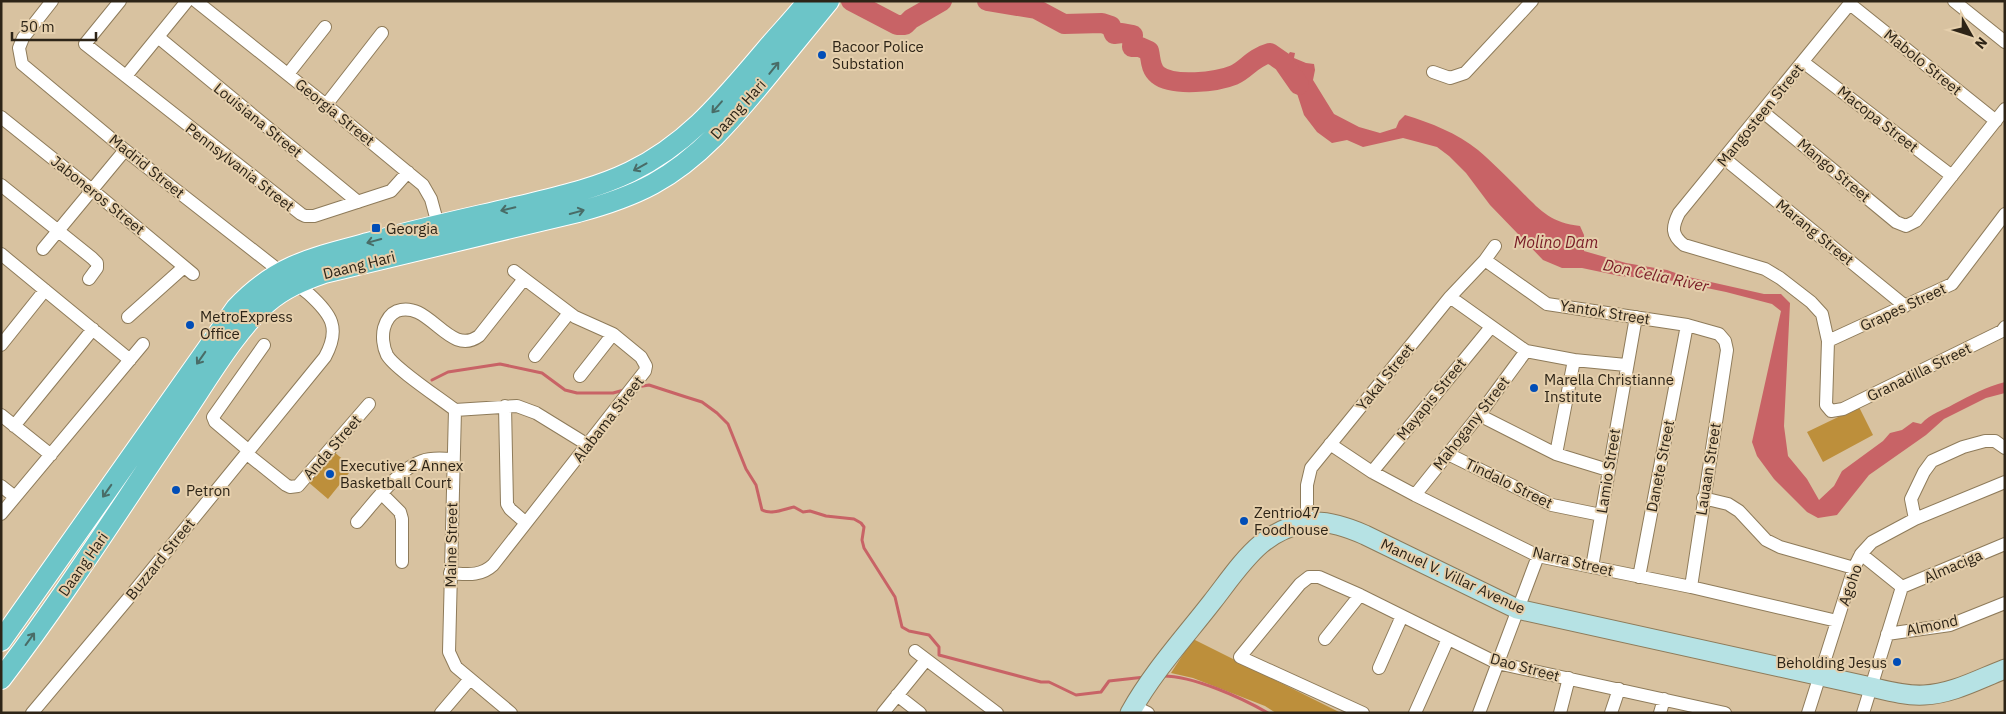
<svg xmlns="http://www.w3.org/2000/svg" width="2006" height="714" font-family="'IBM Plex Sans',sans-serif">
<rect width="100%" height="100%" fill="#d8c2a0"/>
<path fill="#bd8f3b" d="M1859,407L1873,435L1823,462L1807,432Z
M333,451L353,468L328,499L307,481Z
M1193,639L1341,713H1276L1265,706L1193,678L1171,673Z"/>
<path fill="#c86366" d="M1290,52L1295,53L1294,58L1306,63L1314,64L1315,70L1313,80L1334,114L1359,127L1380,133L1396,128L1399,121L1405,115C1431,123 1457,133 1478,150C1491,161 1505,175 1517,187C1538,208 1549,223 1580,226L1584,235V251L1626,263L1667,270L1684,276L1764,294H1781L1790,303L1784,426L1788,456L1807,479L1819,500L1834,486L1842,471L1883,441L1890,433L1902,430L1913,422L1921,424C1931,413 1942,411 1954,404C1971,395 1986,387 2005,382V393L1986,398L1944,419L1926,435L1869,475L1837,515L1818,518L1807,512L1774,479L1757,456L1752,442L1781,311L1772,304L1726,292L1663,279L1620,276L1582,268H1562L1543,260L1490,205L1466,173L1449,156L1437,147L1403,138L1363,147L1347,140L1332,143L1317,132L1304,115L1292,78L1283,70V62Z"/>
<g fill="none" stroke-linecap="round" stroke-linejoin="round">
<path stroke="#c86366" stroke-width="3" d="M432,380L448,372L500,364L542,373L565,390L577,393H613L624,390
M637,387L649,385L686,397L702,402L717,413L728,424L746,469L756,485L762,510C772,515 784,509 794,507L803,512L810,511L826,516L854,519L861,523L864,527L862,540L864,548L895,597L902,627L909,631L929,635L939,647V655L1041,682H1049L1076,695L1101,692L1109,681L1145,677
M1161,676C1192,675 1242,698 1268,713"/>
<path stroke="#c86366" stroke-width="20" d="M851,1L897,25H905L911,19L942,1
M987,1L1036,9L1064,24L1102,23L1111,26L1114,34L1122,33L1133,35L1132,47H1140L1149,51C1151,59 1150,69 1158,75C1173,87 1217,82 1234,75C1247,69 1252,58 1270,53L1283,62L1299,85"/>
<defs>
<path id="street" d="M120,1L85,44L301,214L305,216H314L391,191L408,172
M196,1L326,105L423,185L431,199L440,232
M1852,1L1679,213C1672,227 1671,235 1684,245L1765,269L1780,278L1811,302L1822,314L1828,341L1826,405L1831,411L1843,409L2002,331L2005,327
M1954,1L2005,42
M1850,4L1996,121
M158,37L358,202
M1803,62L1952,176
M1433,72L1450,78L1465,73L1532,1
M288,74L325,27
M126,76L187,1
M326,105L382,33
M1763,112L1896,222L1906,226L1916,221L2005,109
M1,117L92,190L193,274
M1725,159L1905,306
M1,185L92,258L97,263V268L89,279
M43,249L125,150
M1,254L130,360
M1485,260L1547,304L1687,325L1719,334L1725,341L1727,350L1691,587
M1450,297L1526,351L1574,360L1626,365
M128,317L184,267
M1828,341L1952,284L2005,214
M1,345L45,290
M535,356L569,313
M580,376L613,334
M505,406L507,504L510,509L526,523
M455,410L449,652L456,667L511,713
M455,410C441,399 394,368 387,355C383,347 382,336 384,328C386,321 390,314 397,311C429,299 449,358 479,336L524,279
M455,410L517,406L536,413L588,445
M1,415L51,455
M1479,415L1556,454L1608,470
M14,426L93,329
M1330,444L1372,472L1415,495L1538,556L1691,587L1837,621
M248,450L215,422L213,417L264,345
M246,453L286,485L290,487L298,486L369,404
M1448,454L1552,505L1601,515
M1556,454L1574,360
M1372,472L1491,327
M1,486L15,497
M382,494L400,512L402,519V562
M1415,495L1479,415L1526,351
M1703,498L1728,504L1739,511L1766,540L1780,547L1854,568
M1,514L143,344
M1915,519L1911,499L1924,472L1932,461L1963,447L1985,441H1995L2005,448
M357,522C374,503 398,469 422,461C432,457 443,459 453,459
M1307,522V485L1311,468L1450,297L1485,260L1495,246
M1861,554L1902,587
M1592,567L1636,317
M450,573C466,574 480,577 493,565L645,371L646,366L641,357L613,334L575,317L514,271
M1639,577L1687,325
M1902,587L2005,544
M1887,634L1950,625L2005,603
M1325,639L1360,595
M915,651L997,713
M1379,668L1402,616
M897,695L920,713
M1134,706L1148,713
M32,713L127,600L325,357C341,328 331,314 309,294L125,150L22,64L19,48L23,38L52,1
M441,713L470,679
M883,713L926,660
M1363,713L1240,657L1300,584L1309,577H1319L1360,595L1497,663L1725,713
M1415,713L1448,639
M1479,713L1538,556
M1560,713L1569,678
M1611,713L1619,689
M1660,713L1664,699
M1808,713L1854,568L1861,554L1872,542L1915,519L2005,482
M1863,713L1902,587"/>
<path id="secondary" d="M1130,713C1152,673 1184,638 1212,602C1227,583 1242,560 1261,544C1273,534 1290,526 1305,523C1325,519 1347,527 1365,535L1517,609L1871,687C1888,691 1906,696 1924,695C1952,694 1979,679 2005,669"/>
<path id="primary" d="M1,641L236,308C277,264 316,257 372,242C425,227 479,216 533,203C566,195 599,187 630,172C688,144 723,100 764,52C778,35 794,19 808,1
M1,679C67,593 123,503 184,414C207,380 236,330 267,303C284,288 304,280 324,273L578,212C604,205 629,197 653,184C699,159 733,118 766,78C787,52 808,27 829,1"/>
</defs>
<use href="#street" stroke="#8e7b5a" stroke-width="14"/>
<use href="#secondary" stroke="#8e7b5a" stroke-width="21"/>
<use href="#primary" stroke="#fff" stroke-width="22"/>
<use href="#street" stroke="#fff" stroke-width="12"/>
<use href="#secondary" stroke="#b6e2e4" stroke-width="19"/>
<use href="#primary" stroke="#6cc5c8" stroke-width="20"/>
</g>
<defs><path id="oneway-shaft" d="M-6 0H5M1.5-3L5.5 0L1.5 3" fill="none" stroke-width="1.6" stroke-linecap="round" stroke-linejoin="round" transform="scale(1.25)"/></defs>
<g stroke="#496c67">
<use href="#oneway-shaft" transform="translate(774 68) rotate(-51)"/>
<use href="#oneway-shaft" transform="translate(717 107) rotate(131)"/>
<use href="#oneway-shaft" transform="translate(640 167) rotate(151)"/>
<use href="#oneway-shaft" transform="translate(508 209) rotate(167)"/>
<use href="#oneway-shaft" transform="translate(577 212) rotate(-15)"/>
<use href="#oneway-shaft" transform="translate(374 241) rotate(165)"/>
<use href="#oneway-shaft" transform="translate(201 358) rotate(125)"/>
<use href="#oneway-shaft" transform="translate(107 491) rotate(125)"/>
<use href="#oneway-shaft" transform="translate(30 639) rotate(-54)"/>
</g>
<g fill="#014db7" stroke="#e5cfac" stroke-width="2">
<circle cx="822" cy="55" r="5"/>
<rect x="371" y="223" width="10" height="10" rx="2.5"/>
<circle cx="190" cy="325" r="5"/>
<circle cx="1534" cy="388" r="5"/>
<circle cx="330" cy="474" r="5"/>
<circle cx="176" cy="490" r="5"/>
<circle cx="1244" cy="521" r="5"/>
<circle cx="1897" cy="662" r="5"/>
</g>
<g text-anchor="middle" dominant-baseline="central" stroke-width="4" stroke-linejoin="round" paint-order="stroke">
<g font-size="15" fill="#2d2417" stroke="#e5cfac" text-anchor="start">
<text x="832" y="46">Bacoor Police<tspan x="832" dy="17">Substation</tspan></text>
<text x="386" y="228">Georgia</text>
<text x="200" y="316">MetroExpress<tspan x="200" dy="17">Office</tspan></text>
<text x="1544" y="379">Marella Christianne<tspan x="1544" dy="17">Institute</tspan></text>
<text x="340" y="465">Executive 2 Annex<tspan x="340" dy="17">Basketball Court</tspan></text>
<text x="186" y="490">Petron</text>
<text x="1254" y="512">Zentrio47<tspan x="1254" dy="17">Foodhouse</tspan></text>
<text x="1887" y="662" text-anchor="end">Beholding Jesus</text>
</g>
<g font-size="15" fill="#2d2417" stroke="#e5cfac">
<text transform="translate(1923 62) rotate(39)">Mabolo Street</text>
<text transform="translate(738 109) rotate(-48)">Daang Hari</text>
<text transform="translate(335 112) rotate(39)">Georgia Street</text>
<text transform="translate(1760 115) rotate(-51)">Mangosteen Street</text>
<text transform="translate(1878 119) rotate(38)">Macopa Street</text>
<text transform="translate(258 120) rotate(39)">Louisiana Street</text>
<text transform="translate(147 166) rotate(39)">Madrid Street</text>
<text transform="translate(240 167) rotate(38)">Pennsylvania Street</text>
<text transform="translate(1834 170) rotate(40)">Mango Street</text>
<text transform="translate(98 195) rotate(39)">Jaboneros Street</text>
<text transform="translate(1815 232) rotate(39)">Marang Street</text>
<text transform="translate(359 265) rotate(-14)">Daang Hari</text>
<text transform="translate(1903 307) rotate(-25)">Grapes Street</text>
<text transform="translate(1605 312) rotate(9)">Yantok Street</text>
<text transform="translate(1919 372) rotate(-26)">Granadilla Street</text>
<text transform="translate(1385 377) rotate(-51)">Yakal Street</text>
<text transform="translate(1431 399) rotate(-51)">Mayapis Street</text>
<text transform="translate(608 419) rotate(-52)">Alabama Street</text>
<text transform="translate(1471 423) rotate(-52)">Mahogany Street</text>
<text transform="translate(332 447) rotate(-49)">Anda Street</text>
<text transform="translate(1660 466) rotate(-79)">Danete Street</text>
<text transform="translate(1708 469) rotate(-81)">Lauaan Street</text>
<text transform="translate(1608 471) rotate(-81)">Lamio Street</text>
<text transform="translate(1509 483) rotate(26)">Tindalo Street</text>
<text transform="translate(451 545) rotate(-89)">Maine Street</text>
<text transform="translate(160 559) rotate(-51)">Buzzard Street</text>
<text transform="translate(1573 561) rotate(14)">Narra Street</text>
<text transform="translate(83 564) rotate(-55)">Daang Hari</text>
<text transform="translate(1953 566) rotate(-23)">Almaciga</text>
<text transform="translate(1453 576) rotate(25)">Manuel V. Villar Avenue</text>
<text transform="translate(1850 585) rotate(-71)">Agoho</text>
<text transform="translate(1932 625) rotate(-12)">Almond</text>
<text transform="translate(1525 667) rotate(15)">Dao Street</text>
</g>
<g font-size="16" font-style="italic" fill="#781a25" stroke="#e5cfac">
<text x="1556" y="242">Molino Dam</text>
<text transform="translate(1656 275) rotate(12)">Don Celia River</text>
</g>
</g>
<rect width="2006" height="714" fill="none" stroke="#2d2417" stroke-width="5"/>
<g transform="translate(1971 35) rotate(129)" stroke="#e5cfac" stroke-width="4" paint-order="stroke">
<path d="M0-4L9 19L0 12L-9 19Z" fill="#2d2417"/>
<text y="-8" font-size="14" font-weight="bold" text-anchor="middle" fill="#2d2417">N</text>
</g>
<path d="M12 32v8h84v-8" fill="none" stroke="#2d2417" stroke-width="2.5"/>
<text x="20" y="32" font-size="15" fill="#2d2417" stroke="#e5cfac" stroke-width="4" paint-order="stroke">50 m</text>
</svg>
